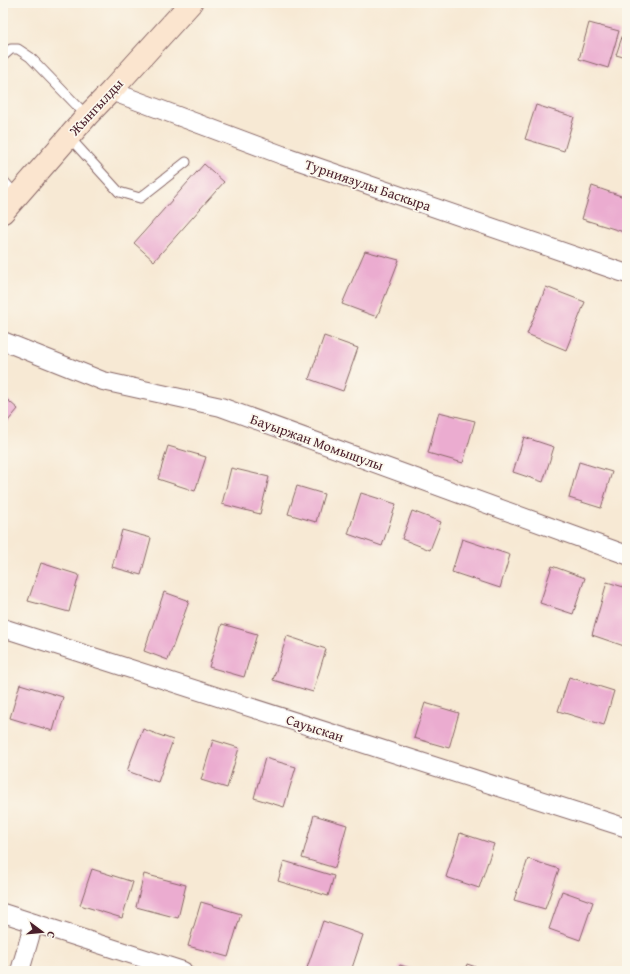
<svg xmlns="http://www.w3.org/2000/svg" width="630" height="974" font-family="'Gentium Book Plus',serif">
<rect width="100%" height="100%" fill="#fbf7ec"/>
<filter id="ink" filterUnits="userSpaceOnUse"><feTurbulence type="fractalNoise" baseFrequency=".025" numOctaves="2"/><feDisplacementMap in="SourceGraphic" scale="8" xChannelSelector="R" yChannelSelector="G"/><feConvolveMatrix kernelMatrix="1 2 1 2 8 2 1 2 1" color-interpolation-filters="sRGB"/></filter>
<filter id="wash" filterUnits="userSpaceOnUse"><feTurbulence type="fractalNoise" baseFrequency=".012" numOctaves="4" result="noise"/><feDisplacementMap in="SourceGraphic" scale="16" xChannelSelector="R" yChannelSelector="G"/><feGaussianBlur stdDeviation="0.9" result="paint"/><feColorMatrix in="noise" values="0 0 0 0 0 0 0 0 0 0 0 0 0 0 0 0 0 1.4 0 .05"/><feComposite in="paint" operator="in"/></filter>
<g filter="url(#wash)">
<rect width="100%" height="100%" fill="#f7e9d4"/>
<g id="blocks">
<path fill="#ebacd0" d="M627,22V58L616,55Z
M589,23L619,31L608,68L579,59Z
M536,105L574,117L564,151L525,139Z
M204,164L224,182L154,261L134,243Z
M592,186L627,198V233L582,219Z
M365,251L399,260L377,317L342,304Z
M546,287L585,302L566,350L527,334Z
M324,336L358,348L343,391L309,379Z
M3,396L18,409L3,427Z
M439,412L475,421L463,463L428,453Z
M524,437L554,447L543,482L513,472Z
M168,446L206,457L195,491L158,479Z
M579,462L612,472L601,508L569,498Z
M231,468L269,477L260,514L222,504Z
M297,486L324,494L316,522L288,514Z
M361,493L396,504L382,546L348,534Z
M412,511L441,522L430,550L402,539Z
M122,530L151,538L141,575L112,567Z
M462,539L510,555L500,588L452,572Z
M41,563L79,575L69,612L28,601Z
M552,566L585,578L573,614L540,603Z
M607,582L627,588V647L592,635Z
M164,592L189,601L168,660L144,651Z
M222,624L257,634L244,677L209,667Z
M287,636L326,649L313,692L273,680Z
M569,677L614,691L604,725L558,711Z
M20,684L63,697L53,731L10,718Z
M425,703L459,713L449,748L414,738Z
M143,729L173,740L158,782L127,771Z
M213,740L239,748L227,788L201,780Z
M265,758L296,767L284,807L254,798Z
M314,815L347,825L335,868L302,858Z
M460,833L494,844L479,888L446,877Z
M528,859L559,869L545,909L514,900Z
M284,861L334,876L328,896L278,881Z
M92,869L133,882L122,918L80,905Z
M144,874L186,885L178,918L136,907Z
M562,891L593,902L580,940L549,929Z
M201,902L241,914L228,957L188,946Z
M323,921L363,935L351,971H317L307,968Z
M467,964L488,971H465Z
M400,965L420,971H398Z"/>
</g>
</g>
<g filter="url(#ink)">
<use href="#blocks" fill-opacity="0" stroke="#876666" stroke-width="1"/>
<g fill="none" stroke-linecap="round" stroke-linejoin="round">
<defs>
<path id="lane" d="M3,56L11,49H18L30,57L87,116
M69,137L119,192L140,198L186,162
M3,180L17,196"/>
<path id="street" d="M111,91L282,155L627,274
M3,341L103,381L221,407L627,555
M3,628L627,828
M3,913L183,971
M20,971L34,923"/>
<path id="secondary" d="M3,212L87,116L111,91L191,3"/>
</defs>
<use href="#lane" stroke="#876666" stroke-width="11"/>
<use href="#street" stroke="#876666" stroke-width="20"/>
<use href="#secondary" stroke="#876666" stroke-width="24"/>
<use href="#lane" stroke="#fff" stroke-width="9"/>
<use href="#street" stroke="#fff" stroke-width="18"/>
<use href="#secondary" stroke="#fbe5cf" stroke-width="22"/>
</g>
</g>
<g text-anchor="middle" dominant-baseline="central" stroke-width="3.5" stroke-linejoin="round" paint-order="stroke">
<g font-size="14" fill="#4a1f2b" stroke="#fbf7ec">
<text transform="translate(96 107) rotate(-47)">Жынгылды</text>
<text transform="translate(368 185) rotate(19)">Турниязулы Баскыра</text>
<text transform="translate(317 442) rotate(20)">Бауыржан Момышулы</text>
<text transform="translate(315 728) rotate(18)">Сауыскан</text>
</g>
</g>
<rect width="630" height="974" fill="none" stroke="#fbf7ec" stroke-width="16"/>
<g transform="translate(42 932) rotate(106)" stroke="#fbf7ec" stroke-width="3" paint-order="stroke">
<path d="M0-3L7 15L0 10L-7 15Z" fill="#4a1f2b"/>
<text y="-6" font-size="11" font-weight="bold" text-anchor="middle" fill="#4a1f2b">С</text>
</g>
</svg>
